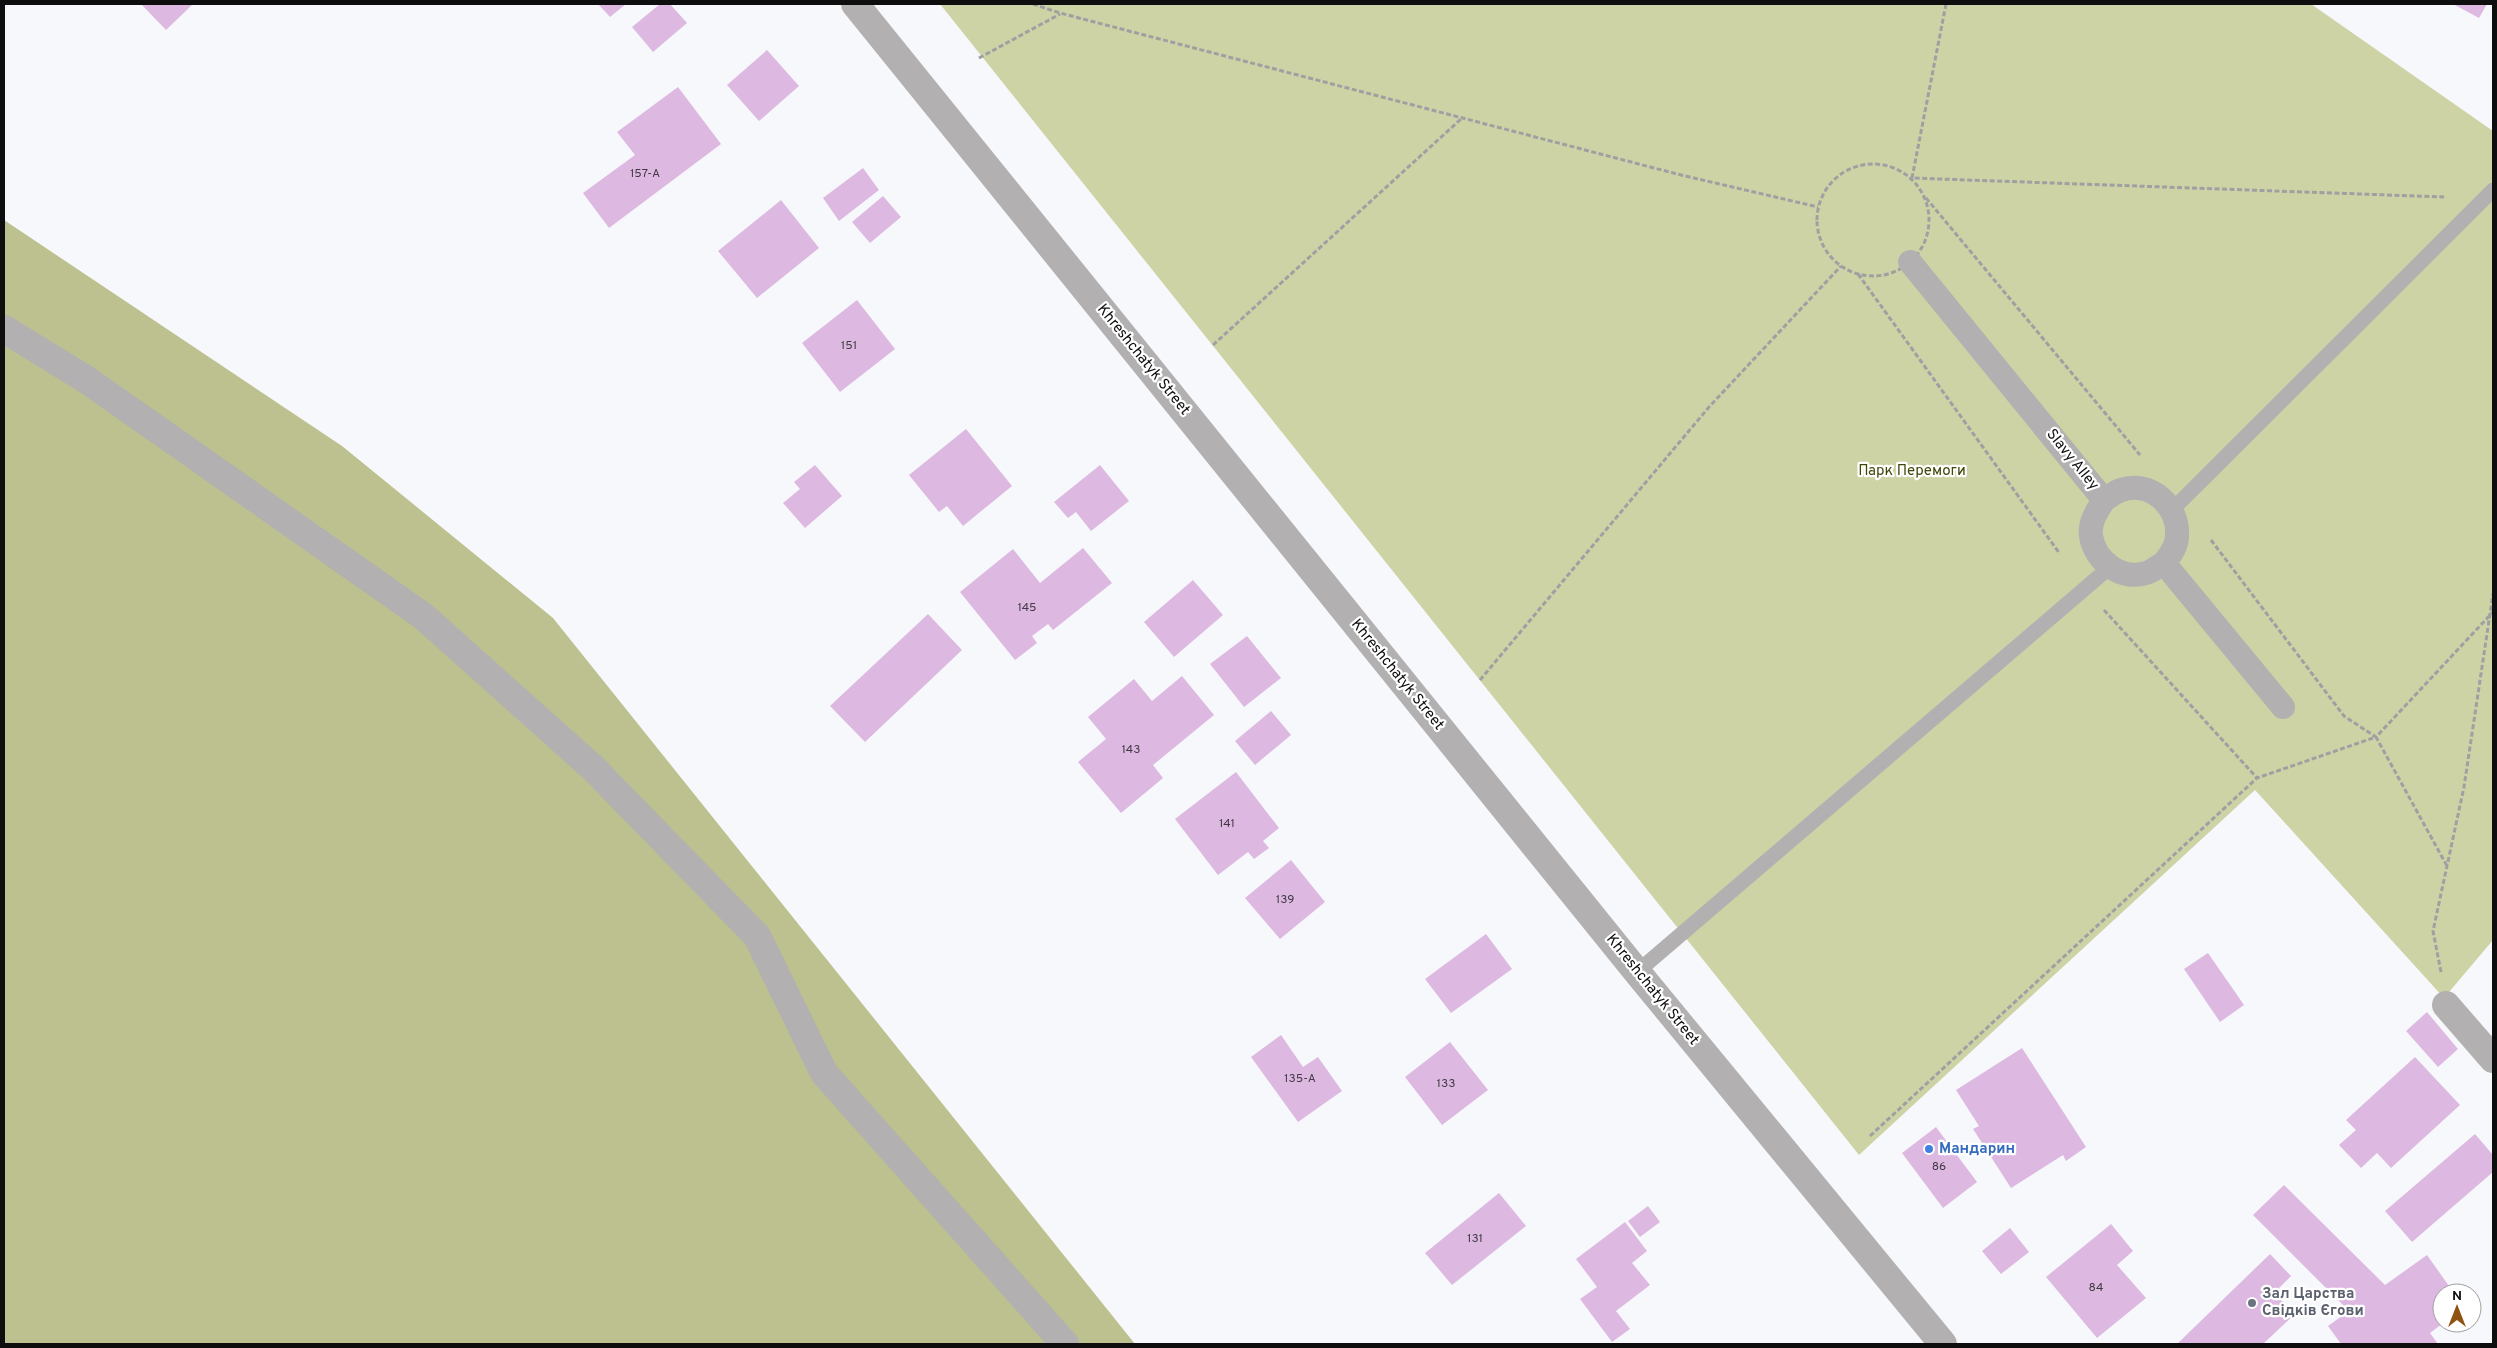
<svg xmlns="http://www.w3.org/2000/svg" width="2497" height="1348" font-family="Overpass,sans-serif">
<rect width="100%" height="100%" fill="#f7f8fb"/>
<path fill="#ced3a6" d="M940,4H2311L2493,131V940L2444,998L2255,790L1859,1155Z"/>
<path fill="#bcc18f" d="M4,220L342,446L553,618L1135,1344H4Z"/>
<path fill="#ddb9e2" d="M141,4H193L166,30Z
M598,4H626L610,17Z
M660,4H670L687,23L653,52L632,27Z
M2453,4H2487L2479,18Z
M767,50L799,86L759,121L727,85Z
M678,87L721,144L609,228L583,193L635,155L617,132Z
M863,168L879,190L839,221L823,198Z
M883,196L901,217L870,243L852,222Z
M781,200L819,248L757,298L718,251Z
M857,300L895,349L840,392L802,343Z
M966,429L1012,486L963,526L947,506L939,512L909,475Z
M815,465L842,496L805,528L783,503L800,489L794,482Z
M1100,465L1129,501L1091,531L1076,512L1068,518L1054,502Z
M1083,548L1112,583L1053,630L1048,624L1032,636L1037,643L1015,660L960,592L1013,549L1040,583Z
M1193,580L1223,615L1174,657L1144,622Z
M928,614L962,650L865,742L830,706Z
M1247,636L1281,678L1244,707L1210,664Z
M1182,676L1214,715L1153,765L1163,778L1121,813L1078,762L1106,739L1088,717L1134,679L1152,701Z
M1271,711L1291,735L1255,765L1235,741Z
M1236,772L1279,828L1263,841L1269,848L1254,859L1248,852L1218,875L1175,819Z
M1291,860L1325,902L1280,939L1245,898Z
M1486,934L1512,969L1451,1013L1425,979Z
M2208,953L2244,1005L2220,1022L2184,969Z
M2427,1012L2458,1049L2438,1067L2406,1031Z
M1281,1035L1303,1067L1318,1057L1342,1091L1298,1122L1251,1057Z
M1450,1042L1488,1090L1442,1125L1405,1077Z
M2022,1048L2086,1147L2066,1161L2063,1155L2011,1188L1973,1129L1979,1126L1956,1090Z
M2415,1057L2460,1105L2391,1168L2377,1153L2361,1168L2339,1145L2356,1130L2346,1120Z
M1936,1127L1977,1182L1943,1208L1902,1153Z
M2475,1134L2493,1155V1172L2412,1242L2385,1211Z
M2284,1185L2385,1285L2427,1255L2454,1293H2442V1324L2430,1333L2438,1344H2341L2328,1326L2349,1311L2253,1215Z
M1499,1193L1526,1226L1452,1285L1425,1253Z
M1648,1206L1660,1222L1640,1237L1628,1221Z
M1625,1222L1647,1251L1632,1263L1650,1285L1616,1311L1630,1329L1612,1342L1580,1299L1597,1287L1576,1259Z
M2111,1224L2133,1251L2117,1265L2146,1298L2097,1338L2046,1277Z
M2010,1228L2029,1252L2001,1274L1982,1251Z
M2270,1254L2291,1276L2274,1293L2295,1314L2263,1344H2177Z"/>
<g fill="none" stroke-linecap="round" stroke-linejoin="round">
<path stroke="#9fa0a2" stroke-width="3" stroke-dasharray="5 2.5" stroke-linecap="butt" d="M1033,4L1060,13L1681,175L1818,207
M1946,4L1912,178L2444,197
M979,58L1060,14
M1817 220a56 56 0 1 1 112 0a56 56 0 1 1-112 0Z
M1926,198L2140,455
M1858,274L2060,554
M1213,345L1461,119
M2211,540L2344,716L2376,737L2493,612
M2104,610L2257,778
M1480,680L1709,407L1841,266
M2441,972L2433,931L2464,787L2493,594
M1870,1136L2257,778L2376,737L2447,866"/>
<path stroke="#b2b0b0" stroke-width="15" d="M2172,510L2493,190
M1637,972L2110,567"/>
<path stroke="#b2b0b0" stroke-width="24" d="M1910,262L2104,500C2109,497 2115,492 2121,490C2151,480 2179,506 2177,536C2177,547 2170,555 2164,563L2283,707
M2104,500C2097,511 2089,522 2091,536C2095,561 2121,581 2146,573C2152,572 2158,566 2164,563"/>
<path stroke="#b2b0b0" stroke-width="28" d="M855,4L1637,972L1943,1344
M4,329L87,380L423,616L593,768L757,936L824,1073L1065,1344
M2446,1005L2493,1059"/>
</g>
<circle fill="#3f7fe0" stroke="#fff" stroke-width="2" cx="1929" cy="1149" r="5"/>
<circle fill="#6b7280" stroke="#fff" stroke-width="2" cx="2252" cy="1303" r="5"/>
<g text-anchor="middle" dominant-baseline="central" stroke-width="4.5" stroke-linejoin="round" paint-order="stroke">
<g font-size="12" fill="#423944">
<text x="645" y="174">157-А</text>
<text x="849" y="346">151</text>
<text x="1027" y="608">145</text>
<text x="1131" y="750">143</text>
<text x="1227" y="824">141</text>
<text x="1285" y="900">139</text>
<text x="1300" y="1079">135-А</text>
<text x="1446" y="1084">133</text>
<text x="1939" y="1167">86</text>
<text x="1475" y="1239">131</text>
<text x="2096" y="1288">84</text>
</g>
<g font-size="15" fill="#0e0e0f" stroke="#fff">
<text transform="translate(1143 360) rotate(51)">Khreshchatyk Street</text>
<text transform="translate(2072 460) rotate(51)">Slavy Alley</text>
<text transform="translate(1397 675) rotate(51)">Khreshchatyk Street</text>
<text transform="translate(1652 990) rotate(51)">Khreshchatyk Street</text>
</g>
<g font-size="15" fill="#424609" stroke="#fff">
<text x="1912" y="471">Парк Перемоги</text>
</g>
<g font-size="15" font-weight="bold" fill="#366cbe" stroke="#fff" text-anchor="start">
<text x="1939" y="1149">Мандарин</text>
</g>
<g font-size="15" font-weight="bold" fill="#5b616d" stroke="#fff" text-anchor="start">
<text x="2262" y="1294">Зал Царства<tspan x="2262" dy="17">Свідків Єгови</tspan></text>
</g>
</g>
<rect width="2497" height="1348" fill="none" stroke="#0e0e0f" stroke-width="10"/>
<g transform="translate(2457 1308)"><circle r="24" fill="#ffffff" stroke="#9f9f9f"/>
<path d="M0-4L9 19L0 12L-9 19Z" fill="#8e5311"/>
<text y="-8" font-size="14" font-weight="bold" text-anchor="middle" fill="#0e0e0f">N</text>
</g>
</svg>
